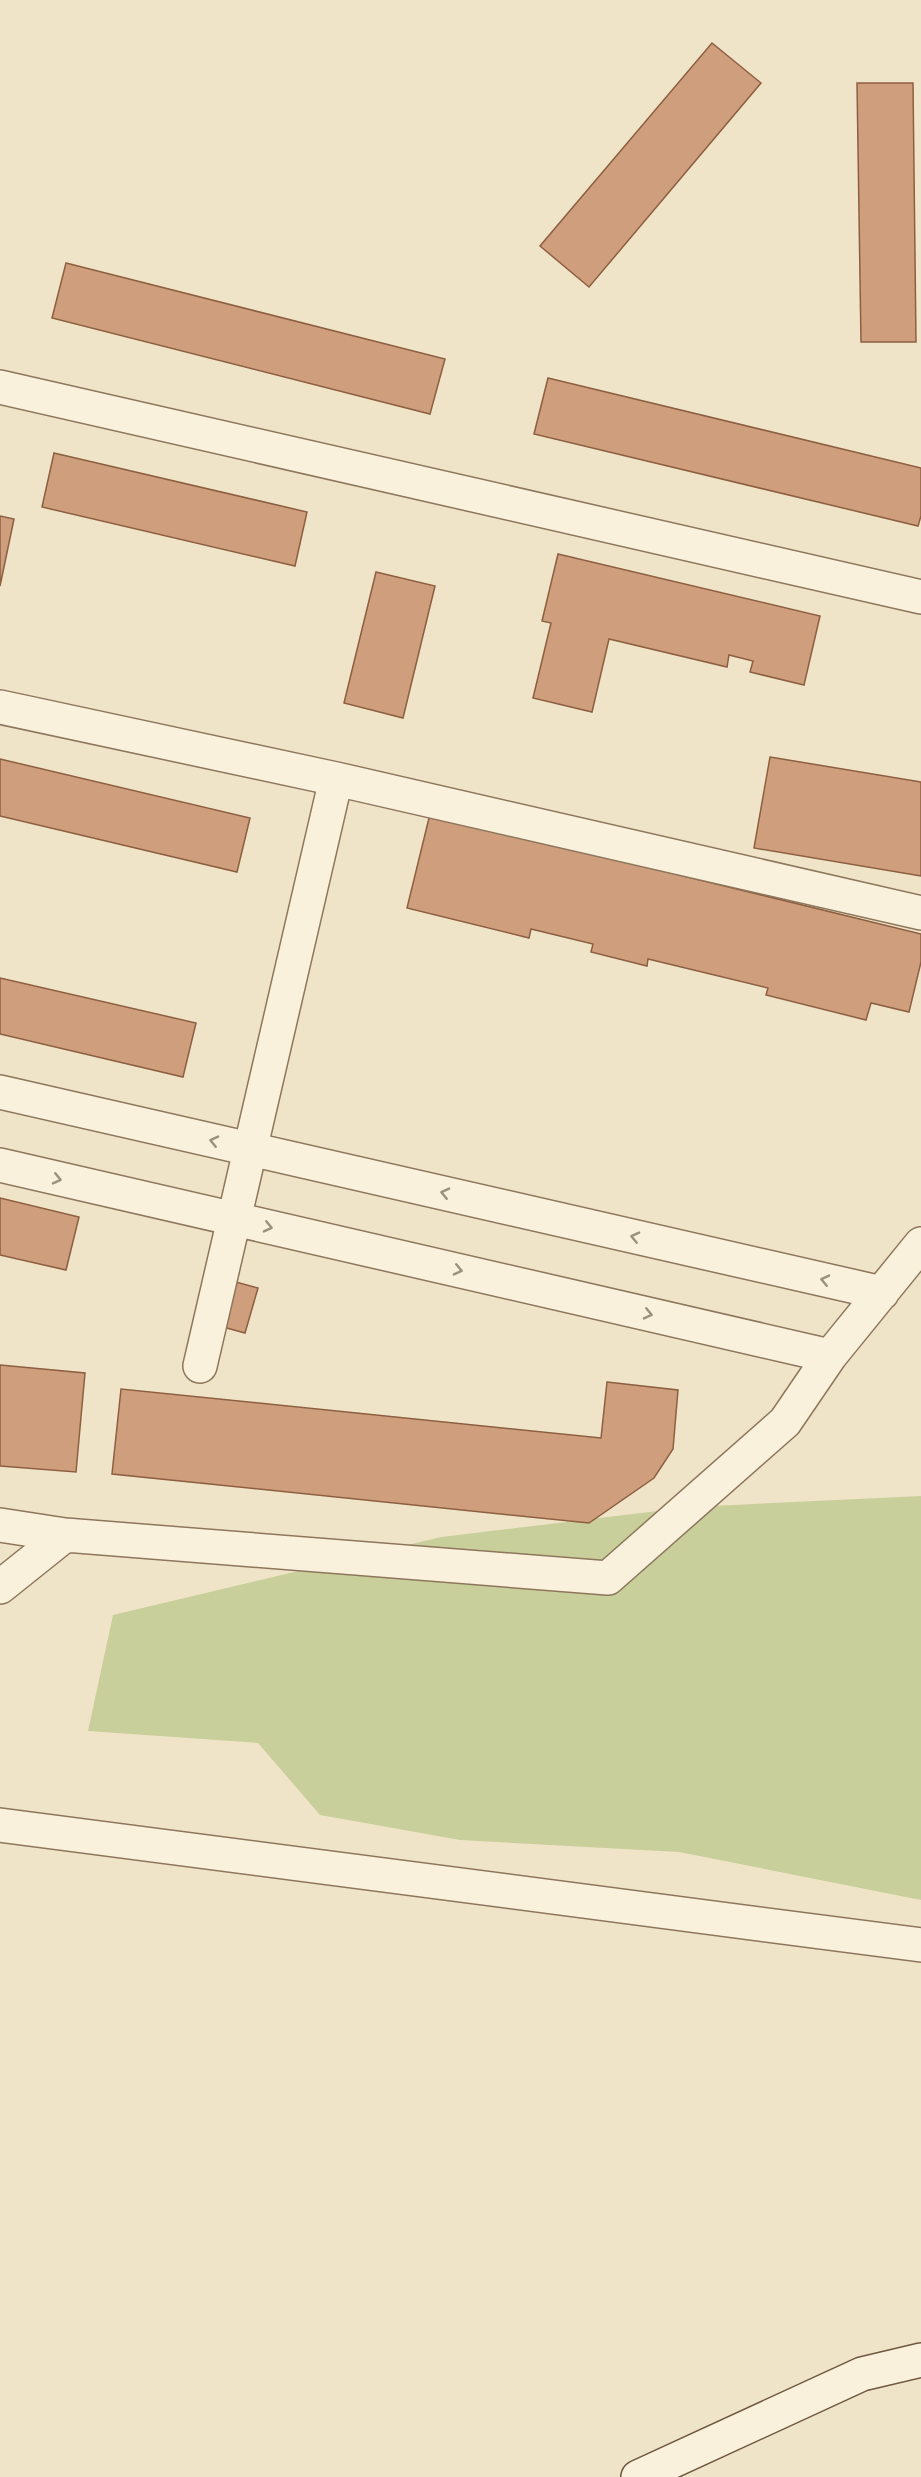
<svg xmlns="http://www.w3.org/2000/svg" width="921" height="2477" font-family="'IBM Plex Serif',serif">
<rect width="100%" height="100%" fill="#f0e4c8"/>
<path fill="#c9cf9b" d="M921,1496V1900L679,1852L460,1840L320,1815L258,1743L88,1731L113,1615L441,1537L691,1507Z"/>
<path fill="#cf9f7d" stroke="#8d5f41" stroke-width="1.5" d="M712,43L761,83L589,287L540,246Z
M857,83H913L916,342H861Z
M66,263L445,359L430,414L52,318Z
M548,378L921,468V516L918,526L534,434Z
M54,453L307,512L295,566L42,507Z
M0,516L14,519L0,586Z
M558,554L820,616L804,685L750,672L753,661L729,655L727,667L609,639L592,712L533,698L551,623L542,621Z
M376,572L435,586L403,718L344,703Z
M770,757L921,782V876L754,848Z
M0,759L250,818L237,872L0,816Z
M430,814L921,934V962L909,1012L871,1003L866,1020L766,995L768,988L648,959L647,966L591,952L593,944L531,929L529,938L407,908Z
M0,978L196,1023L183,1077L0,1034Z
M0,1198L79,1217L66,1270L0,1255Z
M225,1279L258,1288L245,1333L212,1324Z
M0,1365L85,1373L76,1472L0,1466Z
M607,1382L678,1390L673,1449L654,1478L589,1523L112,1474L121,1389L601,1438Z"/>
<g fill="none" stroke-linecap="round" stroke-linejoin="round">
<defs>
<path id="minor" d="M0,387L921,597
M0,707L336,779L921,913
M0,1092L882,1293
M0,1165L830,1356
M200,1366L336,779
M0,1525L65,1535L608,1578L785,1422L830,1356L921,1244
M0,1587L65,1535
M0,1825L921,1945"/>
<path id="secondary" d="M638,2477L862,2374L921,2360"/>
</defs>
<use href="#minor" stroke="#8d765c" stroke-width="36"/>
<use href="#secondary" stroke="#6f573f" stroke-width="36"/>
<use href="#minor" stroke="#faf1dc" stroke-width="33"/>
<use href="#secondary" stroke="#faf1dc" stroke-width="33"/>
</g>
<defs><path id="oneway-chevron" d="M-2-3.5L2.5 0L-2 3.5" fill="none" stroke-width="1.6" stroke-linecap="round" stroke-linejoin="round" transform="scale(1.5)"/></defs>
<g stroke="#9c907e">
<use href="#oneway-chevron" transform="translate(214 1141) rotate(-167)"/>
<use href="#oneway-chevron" transform="translate(57 1179) rotate(13)"/>
<use href="#oneway-chevron" transform="translate(445 1193) rotate(-167)"/>
<use href="#oneway-chevron" transform="translate(268 1227) rotate(13)"/>
<use href="#oneway-chevron" transform="translate(635 1237) rotate(-167)"/>
<use href="#oneway-chevron" transform="translate(458 1270) rotate(13)"/>
<use href="#oneway-chevron" transform="translate(825 1280) rotate(-167)"/>
<use href="#oneway-chevron" transform="translate(648 1314) rotate(13)"/>
</g>
</svg>
